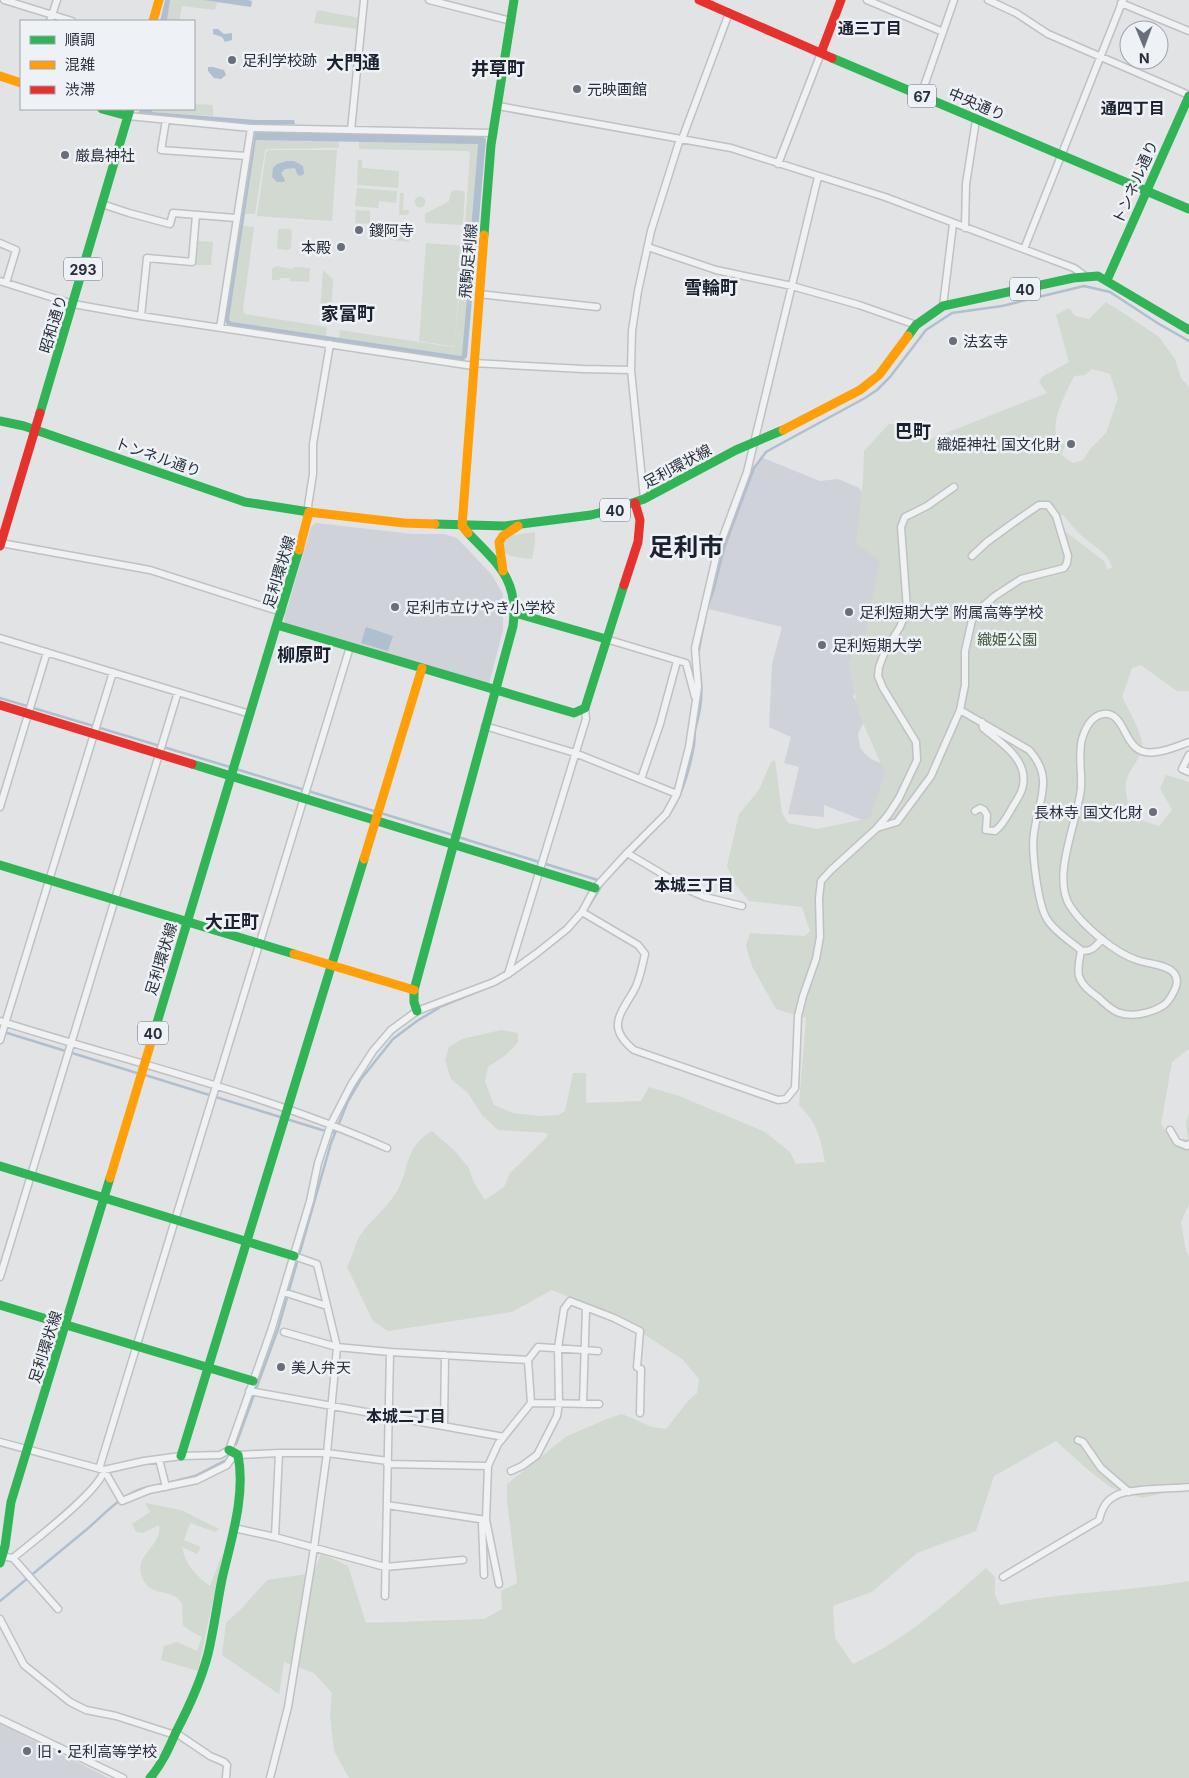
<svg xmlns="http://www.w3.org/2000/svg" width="1189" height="1778" font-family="Inter,'Noto Sans JP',sans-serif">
<rect width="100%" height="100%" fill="#e1e3e5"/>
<path fill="#cfd2d8" d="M763,458L820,481L838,479L859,488L868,500L886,576L853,697L861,706L864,721L858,734L860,747L864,753L871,759L891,767L870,823L824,805V817L788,814L799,767L784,763L791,737L769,727L772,664L782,627L709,609L715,575L752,467Z
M316,523L413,534H444L457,538L492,575L503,594V630L489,684L285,625L284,619L311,527Z
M0,1724L109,1778H0Z"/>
<path fill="#d1d9d1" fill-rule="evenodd" d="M170,0H203L217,2L215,10L182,6L179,21H167Z
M317,10L359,18L358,29L314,23Z
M194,104L213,105V116L151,112L152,109H194Z
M256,140L339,141V148L269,149L265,150L255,214H245Z
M359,141L478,143L471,229H463L465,226L470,153L468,151L359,149Z
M269,150H337L332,221L257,216L266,152Z
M358,160H362V168L399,171L398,188L357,185Z
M357,188L397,191L396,203L379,201L378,208L355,206Z
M454,190L463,191L465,193L463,223L461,225L427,223L425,221V214L449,201L451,192Z
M400,193H404L403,210H409L408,215H399Z
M414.5 202a5.5 5.5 0 1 1 11 0a5.5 5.5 0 1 1-11 0Z
M356,210L370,211V224L355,223Z
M243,226L254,227L243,310L245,314L327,327L326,336L231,322L229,320Z
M279,229H290L292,231L291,248L288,250L278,249L277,247L278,231Z
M391,233L409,234V242L391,240Z
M465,239H472L463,355L461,356L339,338L340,330L452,347L454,346Z
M198,241L213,242L211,265H196Z
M426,243L463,246L454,345L451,346L419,341Z
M276,266L292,269L295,267L310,268L309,282L290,281V278H280L279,280H272V269Z
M323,270L333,279L331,317L320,316Z
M1106,302L1128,316L1159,337L1175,359L1181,378L1189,387V691H1177L1141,665L1132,668L1122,697C1129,711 1139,727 1142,743C1144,755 1131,767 1127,778C1123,790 1128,809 1138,817C1143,822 1153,824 1159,826L1172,810L1160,788L1166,775L1189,782V1050H1187L1172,1062L1161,1124L1171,1140L1188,1139L1186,1124L1189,1112V1204L1181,1222L1186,1251L1189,1256V1487L1142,1498L1110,1487L1087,1469L1056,1441L994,1476L976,1531L917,1553L872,1592L833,1606L835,1638L853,1664C904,1641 945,1604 986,1568L995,1577V1595L1000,1605C1062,1592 1126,1592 1189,1581V1778H349L334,1751L330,1716L332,1693L314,1673L284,1662L279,1694L222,1655L226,1623L242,1608L267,1580L314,1573L321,1553L348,1566L366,1623L484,1619L502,1609L501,1591L517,1583L507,1500V1484L567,1436L607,1419L622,1414L652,1427L666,1429L688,1401L697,1393L699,1379L682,1359L619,1318L552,1290L512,1312L388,1331L373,1321L347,1267C352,1257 355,1243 361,1234C371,1221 384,1210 394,1196C411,1172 402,1148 432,1131L455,1151L469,1168L473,1181L485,1200L504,1187L510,1173L547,1137V1133L498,1130L482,1115L468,1093L451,1079L445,1061L449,1047L462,1039L501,1030L518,1033V1042L507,1054L488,1067L485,1082L494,1105L513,1113L540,1116L558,1115L565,1111L573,1073H586V1103L641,1101L649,1087L679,1096L765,1132L790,1152L796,1164L825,1162C820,1137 818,1124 799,1105L806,1018L776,1009L752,966L746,946L750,933L805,936L810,931L802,907L749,901L736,885L727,866L739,814L759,790L771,762L775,760L782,813L788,823L817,829L870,818L885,773L859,714L848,664L865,635L880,560L856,544L863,481L864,451L889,424H904L926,441L1047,393L1039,382L1042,377L1069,362L1056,315L1069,308L1075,316L1089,319ZM1092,369L1110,374L1118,398L1106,433L1091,448L1083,460L1073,463L1061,455L1065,445C1060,441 1055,435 1055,428C1056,410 1067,392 1074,376L1085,375ZM1058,515H1063C1069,522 1075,530 1082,536C1093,546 1108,552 1112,567L1108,570L1104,561L1066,532Z
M535,532V542L532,559C518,558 489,556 509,536Z
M145,1503L181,1510L219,1529L216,1532L190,1523L184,1540L201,1547L197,1554L182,1547C185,1564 196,1576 210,1586L223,1552L198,1671L161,1660L164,1646L177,1642L197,1651L202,1637L192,1632L183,1625L182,1604C180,1601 177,1597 174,1596C161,1590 149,1594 142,1577C133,1555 163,1546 159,1525L143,1533L136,1532L132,1524L150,1512Z"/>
<path fill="#b0bfcf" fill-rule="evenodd" d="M165,0H170L167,21H160Z
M203,0H248L252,1L251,7Z
M213,29H218L224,34L232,33V40L225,42L222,37L213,34Z
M208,67H213L224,70L226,75L221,79L214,78L208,71Z
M140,109H152V112L256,120H294L295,124H252L138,115Z
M255,132L482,136L486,139L467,357L463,361L344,344L227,325L225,321ZM256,140L478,144L471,229L472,239L462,355L461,356L232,322L229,320Z
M287,161H294L303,166L304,174L300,176L297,174L295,168L285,169L281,173L285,180L284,182H277L272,177L273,168L277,164Z
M366,627L393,636L388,651L361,643Z"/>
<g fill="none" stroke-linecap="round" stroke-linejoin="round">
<path stroke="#b0bfcf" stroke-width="2.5" d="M698,655L707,607L713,592L724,548L754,468L766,452L773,448L865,398L877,390L890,377L926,330L952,313L1002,306L1084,286L1110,292L1159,324L1189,341
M0,698L230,767
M236,769L453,835
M669,814C682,796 690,767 694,745C695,739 694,732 696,726C701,709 703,691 700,673
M458,837L601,881
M607,879L647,838
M589,906L602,885
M528,963L549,947
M4,1032L140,1074
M145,1075L322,1130L335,1132
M236,1444L278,1329L331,1143L348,1101L361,1079L393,1039L417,1021L442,1006L496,984
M171,1482L195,1476L228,1459
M0,1601C29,1577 57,1554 86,1530C106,1513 122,1493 148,1487"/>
<defs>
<path id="street" d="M4,0L72,21
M429,0L511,21
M867,0L943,32
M988,0L1016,13L1048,34L1189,95
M1121,3L1189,31
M50,21L57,0
M921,95L954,0
M498,106L731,148L885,197L1058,262L1074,268L1085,276
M128,116L251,128L493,133
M166,120L161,150L246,156
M351,130L364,0
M682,139L729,13
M778,164L821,53
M102,204L129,213L170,224L173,213L236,218
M965,228L966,184L976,120
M0,243L16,250L6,283
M648,247L716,270L792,286L859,305L916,325
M1024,249L1123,0
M0,281L73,304L141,316L473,366
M479,294L597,307
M943,306L953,224
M141,316L147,258L192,262L196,215
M220,328L251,128
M473,363L583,369L631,370
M644,499L631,370L632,331L638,291L651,231L680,139
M309,512L308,506L313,474V444L330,344
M1,543L150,570L281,612
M0,638L250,714
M606,639L686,663L695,697
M960,710L1029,750C1055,778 1038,801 1034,833C1031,850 1038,905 1047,919C1054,931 1070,941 1081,950C1091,953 1096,946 1102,939
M485,726L575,753L677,794
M1189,755L1182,769L1189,772
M641,779L660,724L677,661
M0,807L47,652
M975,811L980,808L984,810L987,815L986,830L995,831C1003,825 1008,815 1013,806C1017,800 1022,793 1023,785C1028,759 1000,742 983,728L982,722
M877,828L897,822L931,776L960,710L965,685V651L972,620L975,615L982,607L995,596L1021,579L1064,568L1067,563L1068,556L1056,516L1048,505H1039L1013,523L987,542L972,556
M627,853L691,891L705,897L742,906
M582,912L638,945L645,954C642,966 640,981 633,992C619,1016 607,1028 634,1050L778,1100L786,1099L795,1088L798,1016L803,996L816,959L820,937L819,898L821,881L831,870L876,829L888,815L899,798L917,760L916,742L883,688L878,676L879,667L885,651L900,627L907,609L901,527L905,517L927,506L954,487
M1081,950C1080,958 1077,968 1079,976C1082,986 1091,992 1099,998C1104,1003 1111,1009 1117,1012C1131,1018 1152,1013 1164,1005C1168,1002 1171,997 1173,993C1177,986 1179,978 1173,972C1165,964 1148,964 1137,960C1115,953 1083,926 1070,906C1051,876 1078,821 1081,788C1082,772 1078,754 1082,739C1085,729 1091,716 1103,714C1129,711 1121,758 1156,752C1167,751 1178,746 1189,742
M508,974L586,719L585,708
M0,1021C129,1062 263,1093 387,1148
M0,1040L113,672
M1170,1130L1177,1142L1187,1146L1189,1144
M0,1277L178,692
M283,1292L327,1306
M284,1332L337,1347L390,1352L528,1360
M249,1391L504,1437
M531,1403L599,1404
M583,1404L586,1308
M444,1426L445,1355
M1078,1440L1083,1442L1101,1468L1129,1492
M0,1442L104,1470L144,1461L181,1456L220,1455L229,1450L272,1328L310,1201L318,1163L331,1124L351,1085L373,1051L391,1030L417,1011L494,982L508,974L537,953L567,929L582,912L595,888L627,853L666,814L677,794L689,747L698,687L695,648L717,553L747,472L818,177
M238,1455L279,1453H327L388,1461
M159,1459L166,1487
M387,1464L488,1466
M99,1469L350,647
M104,1470L122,1501L149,1490L197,1480L227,1465L235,1453
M511,1471L522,1466L537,1455L557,1416L559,1403L558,1348L564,1309L570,1301L614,1318L640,1331L637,1367L641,1369L640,1413
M387,1505L486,1520L499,1584
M234,1528L275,1537L385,1567L463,1560
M275,1537L279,1453
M0,1556L13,1558L58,1609
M13,1558C31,1543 101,1490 104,1470
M484,1575L482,1524L486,1520L488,1466L498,1444L531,1403L528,1360L538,1347L598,1351
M1003,1577L1099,1520C1102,1508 1106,1500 1117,1495C1130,1488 1173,1489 1189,1487
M385,1596L390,1352
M0,1619L24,1665L70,1702L86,1710L116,1716L175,1735
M0,1719L123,1778
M176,1733L210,1756L224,1762L227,1765L226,1778
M270,1778L288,1707L314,1548L327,1453L337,1347L317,1264L294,1256"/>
</defs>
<use href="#street" stroke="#bfc1c3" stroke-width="9"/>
<use href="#street" stroke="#f0f1f2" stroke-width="6"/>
<path stroke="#30b455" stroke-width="9" d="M832,58L1189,209
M102,109L128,116
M484,235L491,145L514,0
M1107,280L1189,96
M908,336L916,325L943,306L1073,278L1098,276L1189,330
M40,413L130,109
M0,421L24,426L245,502L309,512
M435,524L505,526L591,515L615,509L644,499L736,450L783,430
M515,613L606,639
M277,625L574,713L585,708L624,585
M192,764L595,888
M0,865L294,954
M417,1011L414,1002V990L513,626C519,580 498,564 468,533
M156,1026L299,550
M0,1166L294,1256
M0,1305L253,1381
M181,1456L364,859
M0,1563L5,1546L11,1502L110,1178
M150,1778C162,1764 169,1748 176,1732C189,1707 201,1681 208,1654C214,1629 217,1604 222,1579C231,1540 246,1495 238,1455L229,1450"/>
<path stroke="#ff9f0a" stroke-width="9" d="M153,21L159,0
M0,76L21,83
M783,430L860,390L879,375L908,336
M468,533L462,526L484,235
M299,550L309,512L404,523L435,524
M503,571L499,542L503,536L518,526
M364,859L422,668
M294,954L414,990
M110,1178L156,1026"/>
<path stroke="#e5322d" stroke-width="9" d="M699,0L832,58
M821,53L841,0
M0,546L40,413
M624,585L638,542L640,520L635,503
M0,705L192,764"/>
</g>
<g fill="#696f78" stroke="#eef1f5" stroke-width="2">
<circle cx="232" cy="60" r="5"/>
<circle cx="577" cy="89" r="5"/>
<circle cx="65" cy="155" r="5"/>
<circle cx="359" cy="230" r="5"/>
<circle cx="341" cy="247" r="5"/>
<circle cx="953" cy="341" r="5"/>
<circle cx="1071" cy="444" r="5"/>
<circle cx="395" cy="607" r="5"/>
<circle cx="849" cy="612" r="5"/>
<circle cx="822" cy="645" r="5"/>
<circle cx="1153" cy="812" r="5"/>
<circle cx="281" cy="1367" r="5"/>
<circle cx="27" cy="1751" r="5"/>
</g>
<g text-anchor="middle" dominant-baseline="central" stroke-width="5" stroke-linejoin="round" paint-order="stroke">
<g fill="#eef1f5" stroke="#646a74" stroke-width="1">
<rect x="908" y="84.5" width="28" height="23" rx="4"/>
<rect x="64" y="257.5" width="38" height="23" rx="4"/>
<rect x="1010" y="277.5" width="30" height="23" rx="4"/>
<rect x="600" y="498.5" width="30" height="23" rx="4"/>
<rect x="138" y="1021.5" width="30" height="23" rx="4"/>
</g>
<g font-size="14" font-weight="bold" fill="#29303d">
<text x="922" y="96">67</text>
<text x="83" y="269">293</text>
<text x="1025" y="289">40</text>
<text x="615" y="510">40</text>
<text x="153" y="1033">40</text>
</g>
<g font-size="15" fill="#29303d" stroke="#eef1f5" text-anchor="start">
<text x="242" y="60">足利学校跡</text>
<text x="587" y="89">元映画館</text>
<text x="75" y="155">厳島神社</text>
<text x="369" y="230">鑁阿寺</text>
<text x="331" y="247" text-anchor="end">本殿</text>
<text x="963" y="341">法玄寺</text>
<text x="1061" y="444" text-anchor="end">織姫神社 国文化財</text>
<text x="405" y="607">足利市立けやき小学校</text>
<text x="859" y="612">足利短期大学 附属高等学校</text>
<text x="832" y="645">足利短期大学</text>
<text x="1143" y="812" text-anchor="end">長林寺 国文化財</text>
<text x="291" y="1367">美人弁天</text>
<text x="37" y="1751">旧・足利高等学校</text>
</g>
<g font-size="15" fill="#29303d" stroke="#eef1f5">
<text transform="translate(977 104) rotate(23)">中央通り</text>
<text transform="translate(1135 182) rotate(-66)">トンネル通り</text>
<text transform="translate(468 261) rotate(-85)">飛駒足利線</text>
<text transform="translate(53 324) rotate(-73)">昭和通り</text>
<text transform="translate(158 457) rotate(19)">トンネル通り</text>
<text transform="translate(677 466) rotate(-28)">足利環状線</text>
<text transform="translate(279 572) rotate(-73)">足利環状線</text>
<text transform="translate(161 959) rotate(-73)">足利環状線</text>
<text transform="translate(45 1347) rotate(-72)">足利環状線</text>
</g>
<g font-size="15" fill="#3d5837" stroke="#eef1f5">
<text x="1007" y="639">織姫公園</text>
</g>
<g font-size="16" font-weight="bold" fill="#1b212e" stroke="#eef1f5">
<text x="870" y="28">通三丁目</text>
<text x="1133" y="108">通四丁目</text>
<text x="694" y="885">本城三丁目</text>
<text x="406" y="1416">本城二丁目</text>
</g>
<g font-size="18" font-weight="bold" fill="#1b212e" stroke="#eef1f5">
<text x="353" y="62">大門通</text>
<text x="498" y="68">井草町</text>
<text x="711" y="287">雪輪町</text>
<text x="348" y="313">家富町</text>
<text x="913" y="431">巴町</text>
<text x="304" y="654">柳原町</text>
<text x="232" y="921">大正町</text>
</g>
<g font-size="25" font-weight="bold" fill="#1b212e" stroke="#eef1f5">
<text x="686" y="547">足利市</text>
</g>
</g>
<rect x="20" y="20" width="175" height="90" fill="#eef1f5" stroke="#9fa4ab"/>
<rect x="30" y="36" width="25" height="8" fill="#30b455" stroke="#9fa4ab"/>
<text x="65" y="45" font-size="15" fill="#29303d">順調</text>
<rect x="30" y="61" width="25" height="8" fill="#ff9f0a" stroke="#9fa4ab"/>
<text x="65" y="70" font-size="15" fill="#29303d">混雑</text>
<rect x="30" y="86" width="25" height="8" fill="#e5322d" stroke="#9fa4ab"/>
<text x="65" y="95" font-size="15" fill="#29303d">渋滞</text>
<g transform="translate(1144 45) rotate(179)"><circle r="24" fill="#eef1f5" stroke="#9fa4ab"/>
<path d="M0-4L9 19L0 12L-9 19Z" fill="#696f78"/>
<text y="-8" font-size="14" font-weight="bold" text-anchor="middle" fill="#29303d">N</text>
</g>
</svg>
